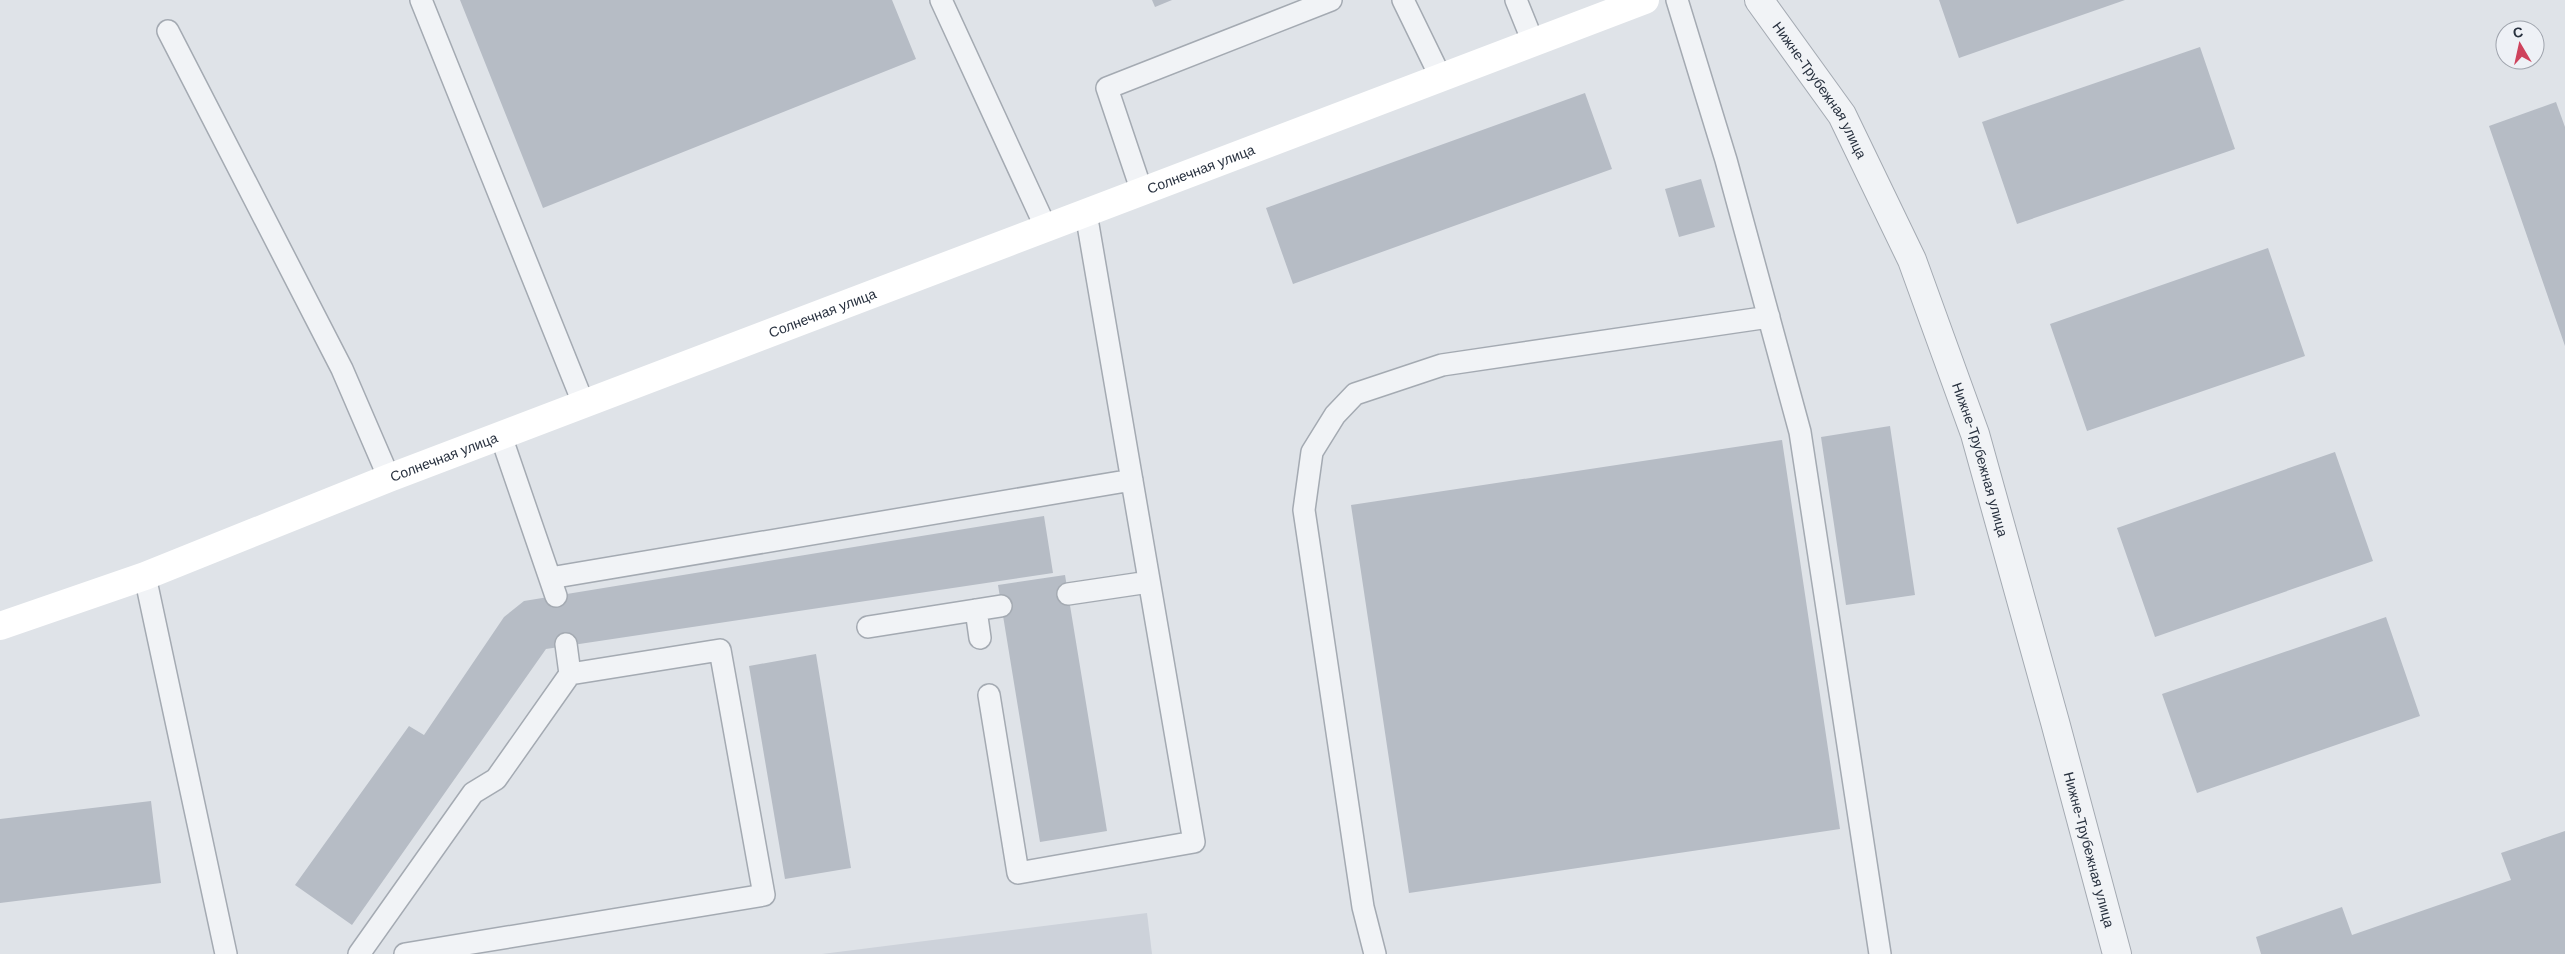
<svg xmlns="http://www.w3.org/2000/svg" width="2565" height="954" font-family="Helvetica,sans-serif">
<rect width="100%" height="100%" fill="#dfe3e8"/>
<path fill="#cdd2da" d="M1147,913L1152,954H822Z"/>
<path fill="#b6bcc5" d="M460,0H892L916,59L543,208Z
M1152,0H1172L1155,7Z
M1939,0H2125L1959,58Z
M2200,47L2235,149L2017,224L1982,122Z
M1585,93L1612,169L1293,284L1266,208Z
M2556,102L2565,127V346L2489,126Z
M1701,179L1715,227L1679,237L1665,189Z
M2268,248L2305,356L2087,431L2050,324Z
M1890,426L1915,595L1846,605L1821,437Z
M1782,440L1840,829L1409,893L1351,505Z
M2335,452L2373,561L2155,637L2117,528Z
M1044,516L1053,573L546,649L352,925L295,885L409,726L424,735L504,617L524,601Z
M1065,575L1107,831L1040,842L998,585Z
M2386,617L2420,716L2197,793L2162,694Z
M816,654L851,868L785,879L749,666Z
M151,801L161,883L0,903V819Z
M2565,831V954H2261L2256,937L2342,907L2352,935L2511,880L2501,853Z"/>
<g fill="none" stroke-linecap="round" stroke-linejoin="round">
<defs>
<path id="service" d="M421,0L584,405
M941,0L1046,228
M1403,0L1441,78
M1516,0L1533,42
M1677,0L1726,160L1800,432L1880,954
M168,31L342,369L389,478
M1142,192L1107,88L1331,0
M501,436L556,596
M145,576L226,954
M550,578L1132,480
M1068,594L1149,582
M976,610L980,638
M868,627L1001,606
M989,695L1018,873L1194,842L1086,213
M359,954L473,793L496,779L570,674L566,644
M405,954L764,895L720,650L570,674
M1375,954L1363,907L1304,510L1312,452L1335,415L1355,394L1442,365L1769,317"/>
<g id="minor">
<path id="s1" d="M1759,0L1842,115L1912,260L1975,434L2055,722L2117,954"/>
</g>
</defs>
<use href="#service" stroke="#a4aab2" stroke-width="24"/>
<use href="#minor" stroke="#a4aab2" stroke-width="30"/>
<use href="#service" stroke="#f1f3f6" stroke-width="21"/>
<use href="#minor" stroke="#f1f3f6" stroke-width="28"/>
<path stroke="#fff" stroke-width="28" id="s2" d="M0,626L145,576L389,478L1645,0"/>
</g>
<g text-anchor="middle" dominant-baseline="central" stroke-width="5" stroke-linejoin="round" paint-order="stroke">
<g font-size="14" fill="#28313f" stroke="#eef1f6">
<text stroke="none"><textPath href="#s1" startOffset="109">Нижне-Трубежная улица</textPath></text>
<text stroke="none"><textPath href="#s2" startOffset="1285">Солнечная улица</textPath></text>
<text stroke="none"><textPath href="#s2" startOffset="880">Солнечная улица</textPath></text>
<text stroke="none"><textPath href="#s2" startOffset="475">Солнечная улица</textPath></text>
<text stroke="none"><textPath href="#s1" startOffset="514">Нижне-Трубежная улица</textPath></text>
<text stroke="none"><textPath href="#s1" startOffset="919">Нижне-Трубежная улица</textPath></text>
</g>
</g>
<g transform="translate(2520 45) rotate(351)"><circle r="24" fill="#eef1f6" stroke="#9fa4ad"/>
<path d="M0-4L9 19L0 12L-9 19Z" fill="#ce425c"/>
<text y="-8" font-size="14" font-weight="bold" text-anchor="middle" fill="#28313f">С</text>
</g>
</svg>
